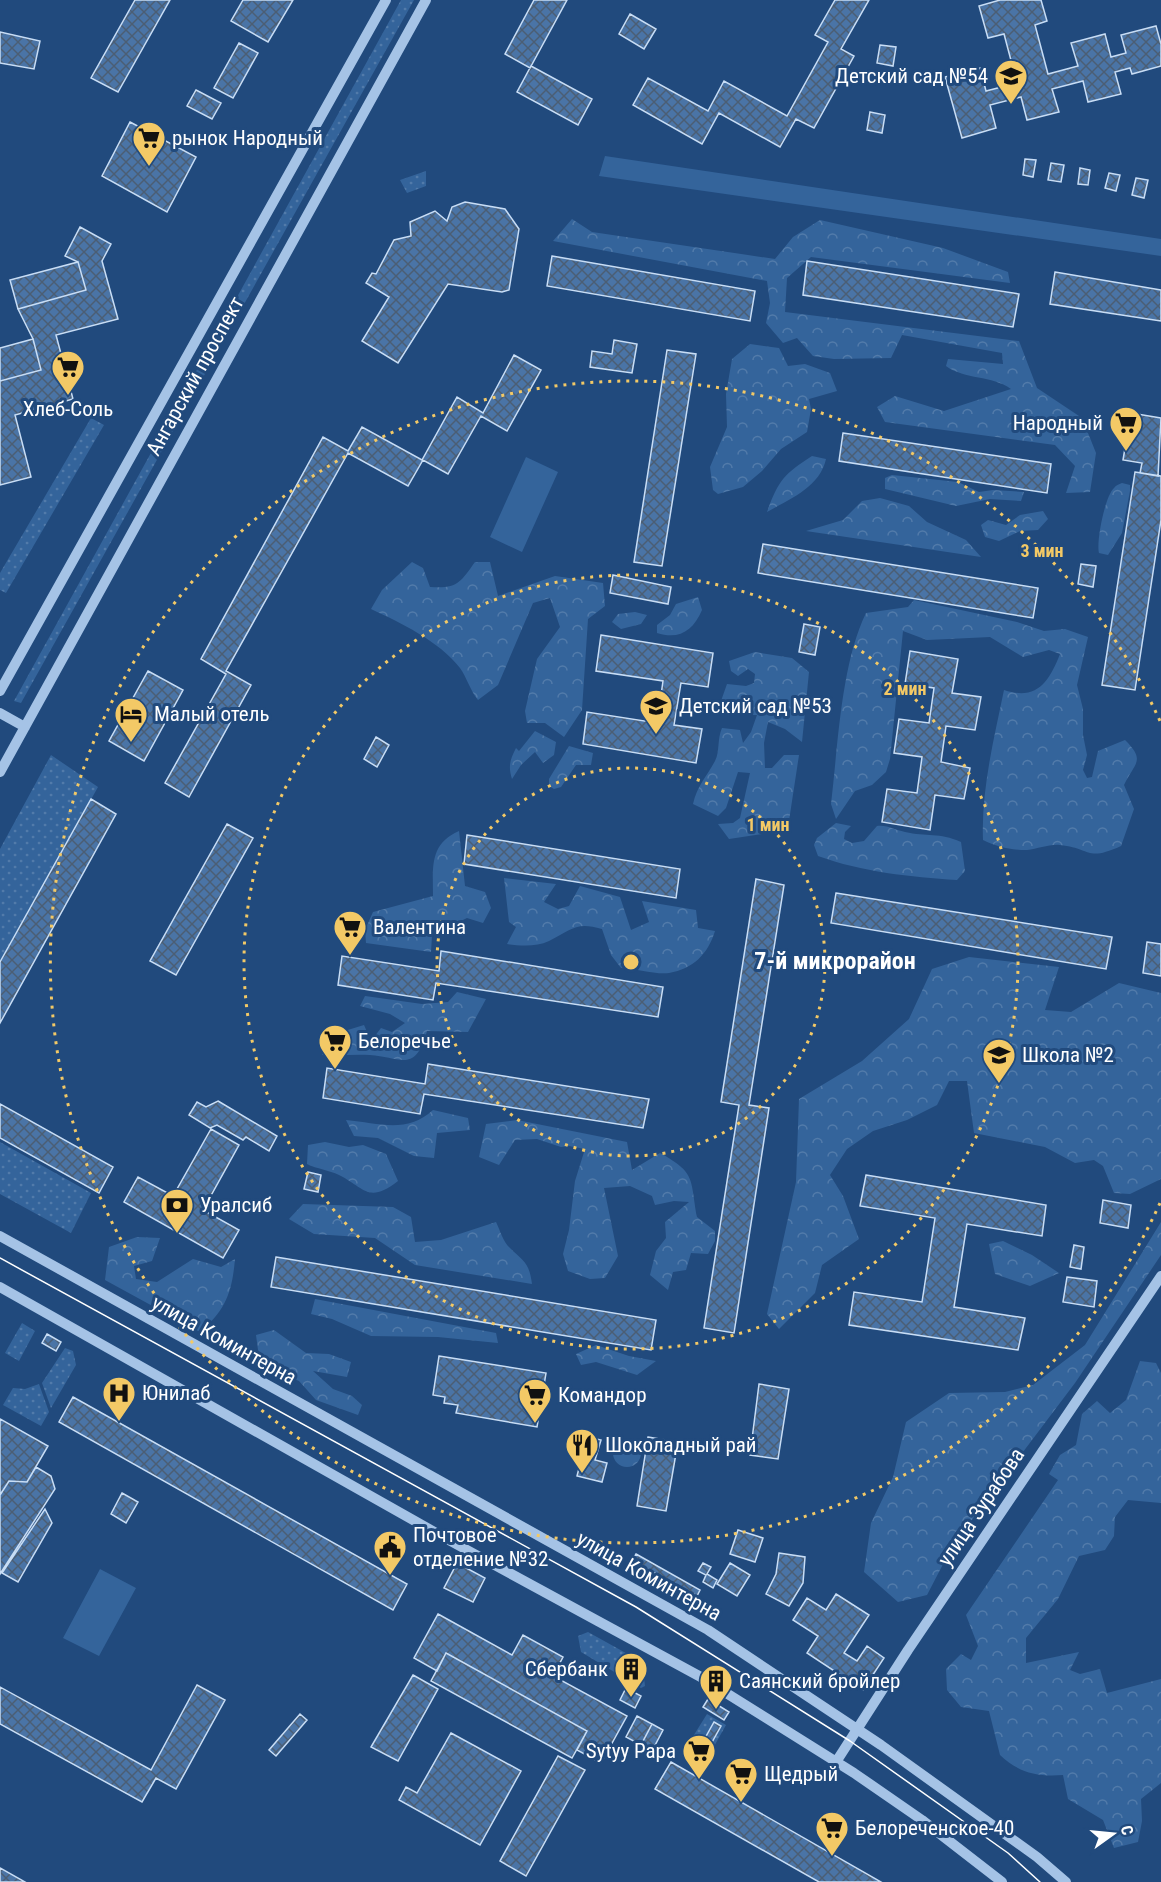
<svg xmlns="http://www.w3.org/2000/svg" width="1161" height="1882" font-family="'Roboto Condensed',sans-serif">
<defs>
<pattern id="grass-dots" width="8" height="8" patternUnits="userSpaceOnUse" patternTransform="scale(1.5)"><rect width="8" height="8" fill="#34649b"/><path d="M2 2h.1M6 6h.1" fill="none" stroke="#527baa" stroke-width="1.8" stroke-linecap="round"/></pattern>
<pattern id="forest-crowns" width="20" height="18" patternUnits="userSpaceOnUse" patternTransform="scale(1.5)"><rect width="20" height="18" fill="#34649b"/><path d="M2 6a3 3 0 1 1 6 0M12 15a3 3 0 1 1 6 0" fill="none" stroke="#527baa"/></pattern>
<pattern id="building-cross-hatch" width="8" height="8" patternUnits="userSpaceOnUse" patternTransform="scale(1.5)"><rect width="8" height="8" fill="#4a74a6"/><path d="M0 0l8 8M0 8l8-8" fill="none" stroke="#4b5e74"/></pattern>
</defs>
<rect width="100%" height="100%" fill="#214a7d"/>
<path fill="url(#grass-dots)" d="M401,0H414L21,703L14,701Z
M426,171V186L407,193L400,180Z
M91,418L104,425L6,593L0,590V573Z
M51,755L98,787L0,962V849Z
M0,1142L91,1193L71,1233L0,1194Z
M22,1323L35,1331L19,1361L5,1353Z
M65,1348L73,1351L76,1365L51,1408L42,1383Z
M39,1384L49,1412L41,1426L3,1405L13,1388L25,1389Z
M588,1632L642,1662L645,1686L641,1688L581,1652L578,1636Z
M707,1714L726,1725L712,1750L692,1738Z"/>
<path fill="url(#forest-crowns)" d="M572,219L592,232L775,259L793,237L820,220L943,248L1008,272L1010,283L811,257L787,278L785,312L1019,341L1037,388L1082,418L1096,453L1090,492L1066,493L1075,466L1055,445L885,422L877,407L895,396L944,411L1011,389C992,375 965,380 946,366L948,359L1003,364L1002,353L902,335L891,358L834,359L813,356L797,338L783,343L766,323L770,303L767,281L553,241Z
M750,344L779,348L788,366L805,364L830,373L837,391L809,399L811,409L807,432L781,449L762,471L743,487L718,494L713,490L710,467L727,427L726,394L732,359Z
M812,456L826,459C820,487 790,499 767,512C778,481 784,474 812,456Z
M892,475L958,482L979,492L993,490L1024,492L1021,501L990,499L956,506L885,489V478Z
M1122,483L1130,485V491L1122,533L1108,555L1099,553C1096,542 1105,496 1114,488C1116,485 1120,484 1122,483Z
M880,498L909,506L927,522L966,540L981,557L806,531L843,520L862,501Z
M1043,511L1048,519L1038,530L1020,531L999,541L985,537L981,525L988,520L1006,525L1020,515Z
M412,562L423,568L430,587C457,589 460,583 475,562H490L498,596L555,576L603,583L605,606L588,619L582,710L564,737L545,723H527L525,711L537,659L560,627L550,598L533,603L498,685L478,700C470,690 467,678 460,668C439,641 401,623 371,609L382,590Z
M698,597L702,610C693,631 679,640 657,633V625L670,615L676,604Z
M914,600L1017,622L1044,631L1065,629L1088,637L1077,685L1083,709V735L1087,755L1083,770L1087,778L1092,777L1098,751L1125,740C1146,761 1135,762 1124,785L1134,809L1121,846C1086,862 1091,848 1060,845C1049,844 1038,849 1027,850C1011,850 997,847 983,840C981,790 994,739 1004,690C1037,701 1049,682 1060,654L1049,650L1023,657L990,637L927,640L903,631L890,759L886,772L872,785L855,791L836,819L831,804C838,746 841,664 866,613L908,607Z
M635,612L647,615L641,624L621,629L612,622L618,614Z
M755,652L792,658L809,672L802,742L785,729L768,722L764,743L765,768H772L784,755H799L787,834H762L729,839L718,824L733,823L740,818L750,773L738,772L726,808L718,816L693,804C697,786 707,776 715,761C720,751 717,739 722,728L740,730L743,743L751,732L757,715H748L737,707L725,715L721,701L727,684L746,686L754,683L755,674L748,669L738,676L731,671L729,661Z
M535,731L556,742L554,755L543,763L535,752L521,765L512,779C508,766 510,760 516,748L519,751Z
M569,746L593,753L591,765H576L561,787L554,789L549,786V779Z
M836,823L851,826L845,832L844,839L852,843L864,841L877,826C889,825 894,830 905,832C926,837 939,832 961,842L965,871L957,880C911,877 862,872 818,856L814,845L817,838Z
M459,831L465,886L485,892L491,908L483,923L467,918L432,935L431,952L366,943L365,930L373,912L433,896C433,868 429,844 459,831Z
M504,878L556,884L544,902L558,909L569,906L580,886L620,897L631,930L649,922L642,901L696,910L698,928L715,931C708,954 693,969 669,973C657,975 634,968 621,968L611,955L602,929C576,921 571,930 549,941C536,947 521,946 507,944L516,927L509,922Z
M969,957L1059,967L1045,1010L1071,1012L1119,983L1161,993V1179L1130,1194L1114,1193L1103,1166L1094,1160L1075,1163L1045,1147L974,1133L967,1081H949L937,1105L907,1120L873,1131L847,1149L830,1175L843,1196L859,1239L822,1265L815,1293L779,1329L767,1314L796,1182L799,1099L862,1061L909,1019L932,969Z
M457,992L486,999L468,1032L427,1031C415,1074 401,1057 370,1055C354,1054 338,1056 322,1055L338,1033L364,1025L371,1041L381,1028L392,1032L405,1023L390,1014L360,1006L365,996L422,1004L448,1002Z
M433,1110L468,1118L470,1130L437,1133L434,1158L414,1156L378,1138L354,1136L346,1120C379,1123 407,1134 433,1110Z
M517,1120L627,1142L632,1170L660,1153C696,1173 690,1178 697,1217L715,1231V1241L708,1254L691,1253L686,1270L673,1272L668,1290L650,1275L656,1251L666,1238L665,1222L689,1202L674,1201L655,1205L652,1196L630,1186L604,1188L618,1256L605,1278L590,1279L568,1271L563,1254L569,1230L575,1181L585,1149L569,1146L561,1147L537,1139L515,1140L499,1165L479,1157L486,1124Z
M325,1142L349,1147L363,1145L386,1154L398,1181C368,1204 365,1188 339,1175C329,1170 317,1169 307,1164L308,1145Z
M303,1204L393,1207L411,1217L415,1242L441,1240L496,1222C500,1230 503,1242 510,1248C524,1262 529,1262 532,1284L415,1265L375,1238L314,1234L289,1219Z
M1161,1222V1255L1075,1383L953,1545L927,1595L898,1602L864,1572L871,1523L893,1477L906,1422L949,1393L1005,1392L1033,1385L1085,1345Z
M137,1237L160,1238L152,1261L134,1266L136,1279L157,1282L193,1259L221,1267L235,1259C232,1292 226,1310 200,1332L105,1280L109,1247Z
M1003,1241L1032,1255L1059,1273L1030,1286L995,1274L989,1244Z
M315,1299L496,1333L498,1343L438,1337L371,1336L332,1319L311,1314Z
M274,1330L306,1353L329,1354L351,1362L347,1377L313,1371L333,1389L352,1396L362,1405L358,1415L316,1400L299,1381L271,1369L258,1350L256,1335Z
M596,1345L629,1356L656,1361L637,1375L596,1362L581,1365L576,1354Z
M1140,1361L1156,1363L1161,1373V1503L1128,1500L1115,1517L1114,1536L1105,1550L1079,1556L1058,1599L1026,1638V1663L1079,1652L1070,1670L1080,1674L1100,1669L1107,1693L1161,1679V1783L1141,1799L1142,1821L1138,1842L1114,1848L1103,1820L1068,1799L1063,1775C1038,1777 1019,1773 1000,1755L989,1711L961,1707L947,1690L946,1669L961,1654L971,1660L978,1646L966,1615L1058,1480L1049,1474L1060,1455L1076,1445L1082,1414L1097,1401L1110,1413L1126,1400Z
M613 1453a14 14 0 1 1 28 0a14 14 0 1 1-28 0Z"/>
<path fill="#34649b" d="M605,156L1161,239V256L599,176Z
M526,457L558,472L522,552L490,537Z
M100,1569L136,1588L99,1656L63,1638Z"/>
<path fill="url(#building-cross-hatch)" stroke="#c8ddf5" stroke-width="1.5" d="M135,0H170L118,92L91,78Z
M243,0H293L268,42L231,21Z
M534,0H567L530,68L505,54Z
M835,0H869L841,49L854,56L814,128L796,119L780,147L719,113L702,144L633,105L648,78L708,111L724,81L787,116L828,42L815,35Z
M1000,0H1041L1047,21L1035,25L1048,74L1078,66L1071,43L1105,34L1111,57L1126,53L1121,35L1156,26L1161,44V66L1132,74L1130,68L1115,72L1121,94L1088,102L1083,81L1052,89L1059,112L1027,120L1021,97L990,105L996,128L962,138L945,77L980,68L986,91L1017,83L1004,34L988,38L979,6Z
M630,14L656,29L644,49L619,34Z
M0,32L40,41L34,69L0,63Z
M239,43L258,53L233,98L214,88Z
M880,45L896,47L893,66L877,63Z
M531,66L592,99L578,125L517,92Z
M196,90L221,103L212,119L187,106Z
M870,112L885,115L882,133L867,130Z
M130,122L196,157L167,212L102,176Z
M1025,159L1036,160L1033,177L1023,175Z
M1051,163L1064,165L1061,182L1048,180Z
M1080,168L1090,170L1088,185L1078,184Z
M1109,173L1120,175L1116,191L1105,188Z
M1136,178L1148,180L1144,198L1132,195Z
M465,202L505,209L519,229L509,290L502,292L448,284L398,363L362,341L389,297L366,283L372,273L376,274L394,240L411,236L410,222L435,211L447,221L452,207Z
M80,227L111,244L102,261L118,319L56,335L73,399L15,415L31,477L0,485V381L41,370L33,339L18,309L86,290L78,262L65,256Z
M552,256L755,291L750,321L547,286Z
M807,261L1019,294L1013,327L803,295Z
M78,262L86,290L18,309L10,280Z
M1055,272L1161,290V321L1050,304Z
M33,339L41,370L0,381V348Z
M614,340L637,344L632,373L590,367L592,351L612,354Z
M667,350L696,354L662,566L634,562Z
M514,355L541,370L507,431L481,416L448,474L423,460L408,486L348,453L226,671L251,685L189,797L165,783L226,674L201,659L323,437L348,451L362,427L422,460L457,397L483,413Z
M1131,413L1161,418L1158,476L1140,473L1142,463L1123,460Z
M843,433L1051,464L1047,493L839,461Z
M1135,472L1161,476V520L1135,690L1102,685Z
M763,544L1038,588L1033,618L758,573Z
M1081,564L1096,566L1093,587L1078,584Z
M613,575L671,587L668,604L610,593Z
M804,624L820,627L815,655L799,652Z
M601,635L713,653L708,687L681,683L674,725L702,729L696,763L583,744L587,712L657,723L663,681L596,671Z
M910,651L958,659L952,693L981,697L975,730L946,726L941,762L970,768L964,799L935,795L930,830L882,822L887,789L917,793L922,757L894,753L899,719L929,723L934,688L905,684Z
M148,671L183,690L144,761L109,741Z
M376,737L389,745L377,767L364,759Z
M91,799L116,814L0,1023V962Z
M227,824L253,838L176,975L150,961Z
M467,835L680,869L676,898L464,864Z
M756,879L784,885L749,1105L769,1108L734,1333L704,1328L739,1105L721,1102Z
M836,893L1112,937L1106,969L831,923Z
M1147,942L1161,944V976L1143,973Z
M441,951L663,987L658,1017L436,983L433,1000L338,985L342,956L439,971Z
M428,1064L649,1099L643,1128L424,1094L420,1114L323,1098L327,1068L425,1084Z
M218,1101L277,1136L269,1151L246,1137L243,1140L217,1125L210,1128L189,1115L197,1102L206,1107Z
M0,1104L113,1167L99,1193L0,1138Z
M211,1129L239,1145L203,1210L239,1230L223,1258L124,1202L138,1177L173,1196Z
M308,1172L321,1175L318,1192L304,1189Z
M866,1175L1046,1205L1042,1236L967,1224L954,1307L1025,1318L1018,1350L849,1325L854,1292L922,1302L935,1218L860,1206Z
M1103,1200L1131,1205L1128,1228L1100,1223Z
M1074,1245L1084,1247L1081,1269L1070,1267Z
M276,1257L656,1320L651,1350L271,1287Z
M1067,1277L1097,1281L1094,1307L1063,1302Z
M47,1334L61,1342L56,1351L42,1343Z
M439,1356L546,1373L537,1427L456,1413L458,1405L444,1403L445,1397L433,1395Z
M759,1384L789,1389L778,1459L750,1455Z
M73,1397L407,1584L393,1610L59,1422Z
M0,1419L48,1446L27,1482L9,1481L0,1495Z
M583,1436L601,1440L595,1460L607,1463L602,1482L577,1476L582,1457L577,1456Z
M648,1437L678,1442L666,1511L637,1506Z
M36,1467L51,1476L55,1489L0,1574V1495L9,1481L27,1482Z
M122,1493L138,1502L126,1523L111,1514Z
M45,1509L52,1523L18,1582L2,1573Z
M738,1530L763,1538L755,1562L730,1554Z
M779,1553L805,1557L803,1583L789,1606L766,1594L776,1574Z
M636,1554L700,1590L697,1596L632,1561Z
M457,1563L485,1578L473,1602L444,1588Z
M703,1563L711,1567L707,1574L717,1580L713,1588L703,1582L706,1575L698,1571Z
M730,1563L750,1575L737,1596L717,1584Z
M836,1594L869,1615L844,1653L857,1661L867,1646L884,1658L863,1690L807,1653L818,1636L793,1620L807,1598L826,1610Z
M438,1614L512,1655L523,1635L563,1657L553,1676L627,1716L601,1763L577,1750L587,1731L446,1653L437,1671L414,1658Z
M446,1653L587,1731L572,1758L431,1681Z
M413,1675L438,1689L398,1761L371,1747Z
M197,1685L225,1700L176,1789L156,1778L142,1802L0,1724V1687L151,1770Z
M626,1688L641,1696L635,1708L620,1700Z
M708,1699L729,1712L724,1720L703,1707Z
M300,1714L307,1720L276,1756L269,1750Z
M637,1716L652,1724L641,1745L626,1737Z
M714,1722L721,1726L711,1744L704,1740Z
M652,1724L663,1730L652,1751L641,1745Z
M451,1733L521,1771L480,1845L399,1800L406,1787L417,1793Z
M558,1756L585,1770L526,1876L500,1861Z
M671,1762L881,1882H819L655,1789Z
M0,1868L25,1882H0Z"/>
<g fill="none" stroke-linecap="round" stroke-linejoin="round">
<path stroke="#a5c3e6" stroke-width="10" d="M0,691L386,0
M0,713L25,727
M0,772L426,0
M0,1236L708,1630L881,1745L1037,1857L1066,1882
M0,1287L445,1538L699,1676L854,1773L922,1820L1002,1882
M836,1762L908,1650L1161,1276"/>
<path stroke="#fff" stroke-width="1.5" d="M0,1258L636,1607L850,1741L1008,1853L1040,1882"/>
</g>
<g fill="none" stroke="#f3c966" stroke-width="3" stroke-dasharray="3 6">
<circle cx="631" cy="962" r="194"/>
<circle cx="631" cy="962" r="387"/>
<path d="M1160 1203A581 581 0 1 1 1160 721"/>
</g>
<defs>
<symbol id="school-pin" viewBox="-11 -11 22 30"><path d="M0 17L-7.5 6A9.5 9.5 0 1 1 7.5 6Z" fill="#f3c966" stroke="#214a7d"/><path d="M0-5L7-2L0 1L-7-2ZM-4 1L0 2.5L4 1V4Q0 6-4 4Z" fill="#111"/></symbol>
<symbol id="supermarket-pin" viewBox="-11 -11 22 30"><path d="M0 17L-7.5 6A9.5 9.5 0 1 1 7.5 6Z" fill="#f3c966" stroke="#214a7d"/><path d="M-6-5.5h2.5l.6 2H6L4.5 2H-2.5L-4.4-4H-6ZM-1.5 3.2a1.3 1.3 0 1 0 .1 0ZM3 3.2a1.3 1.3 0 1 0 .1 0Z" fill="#111"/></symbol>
<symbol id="hotel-pin" viewBox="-11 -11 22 30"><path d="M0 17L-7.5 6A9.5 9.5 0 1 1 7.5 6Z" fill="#f3c966" stroke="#214a7d"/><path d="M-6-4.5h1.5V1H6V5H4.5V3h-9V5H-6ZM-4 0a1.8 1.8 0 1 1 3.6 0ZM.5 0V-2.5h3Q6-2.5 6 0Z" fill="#111"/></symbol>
<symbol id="bank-pin" viewBox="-11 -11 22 30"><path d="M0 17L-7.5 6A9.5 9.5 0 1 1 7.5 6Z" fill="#f3c966" stroke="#214a7d"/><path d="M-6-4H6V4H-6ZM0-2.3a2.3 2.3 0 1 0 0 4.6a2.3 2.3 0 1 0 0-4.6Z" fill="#111"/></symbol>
<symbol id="hospital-pin" viewBox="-11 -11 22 30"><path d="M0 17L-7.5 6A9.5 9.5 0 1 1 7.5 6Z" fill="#f3c966" stroke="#214a7d"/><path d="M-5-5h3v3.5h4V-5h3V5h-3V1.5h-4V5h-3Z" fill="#111"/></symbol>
<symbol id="restaurant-pin" viewBox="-11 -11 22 30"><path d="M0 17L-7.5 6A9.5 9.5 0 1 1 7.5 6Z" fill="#f3c966" stroke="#214a7d"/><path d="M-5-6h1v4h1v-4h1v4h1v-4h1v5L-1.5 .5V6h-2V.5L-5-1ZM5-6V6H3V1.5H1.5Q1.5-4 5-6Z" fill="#111"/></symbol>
<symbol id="civic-pin" viewBox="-11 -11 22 30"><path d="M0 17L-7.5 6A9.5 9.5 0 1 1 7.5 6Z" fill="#f3c966" stroke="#214a7d"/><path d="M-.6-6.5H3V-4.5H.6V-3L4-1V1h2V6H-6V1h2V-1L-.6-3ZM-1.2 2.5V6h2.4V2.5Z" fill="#111"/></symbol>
<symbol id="building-pin" viewBox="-11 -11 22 30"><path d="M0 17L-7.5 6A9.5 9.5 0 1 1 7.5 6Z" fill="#f3c966" stroke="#214a7d"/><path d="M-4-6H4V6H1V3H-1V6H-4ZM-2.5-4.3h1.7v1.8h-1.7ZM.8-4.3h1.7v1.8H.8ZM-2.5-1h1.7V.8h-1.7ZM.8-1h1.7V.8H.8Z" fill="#111"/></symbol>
</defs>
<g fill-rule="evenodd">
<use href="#school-pin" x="992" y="57" width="38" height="52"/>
<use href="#supermarket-pin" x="130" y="119" width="38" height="52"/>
<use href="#supermarket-pin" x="49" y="348" width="38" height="52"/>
<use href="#supermarket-pin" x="1107" y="404" width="38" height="52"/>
<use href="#school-pin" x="637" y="687" width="38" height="52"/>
<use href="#hotel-pin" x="112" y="695" width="38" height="52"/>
<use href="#supermarket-pin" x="331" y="908" width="38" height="52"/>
<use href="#supermarket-pin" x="316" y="1022" width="38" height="52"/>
<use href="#school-pin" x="980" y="1036" width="38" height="52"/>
<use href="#bank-pin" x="158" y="1186" width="38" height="52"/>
<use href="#hospital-pin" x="100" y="1374" width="38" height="52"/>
<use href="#supermarket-pin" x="516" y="1376" width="38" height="52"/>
<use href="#restaurant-pin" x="563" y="1426" width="38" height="52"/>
<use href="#civic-pin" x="371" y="1528" width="38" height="52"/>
<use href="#building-pin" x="612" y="1650" width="38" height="52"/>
<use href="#building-pin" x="697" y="1662" width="38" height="52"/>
<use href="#supermarket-pin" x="680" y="1732" width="38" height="52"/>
<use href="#supermarket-pin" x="722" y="1755" width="38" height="52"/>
<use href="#supermarket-pin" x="813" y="1809" width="38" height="52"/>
</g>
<g text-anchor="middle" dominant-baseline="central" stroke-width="6" stroke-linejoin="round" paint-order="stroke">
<g font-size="21" fill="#fff" stroke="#214a7d" text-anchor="start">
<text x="988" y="76" text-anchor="end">Детский сад №54</text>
<text x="172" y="138">рынок Народный</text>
<text x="68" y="409" text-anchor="middle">Хлеб-Соль</text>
<text x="1103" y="423" text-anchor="end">Народный</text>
<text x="679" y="706">Детский сад №53</text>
<text x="154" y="714">Малый отель</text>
<text x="373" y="927">Валентина</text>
<text x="358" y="1041">Белоречье</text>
<text x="1022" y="1055">Школа №2</text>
<text x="200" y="1205">Уралсиб</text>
<text x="142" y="1393">Юнилаб</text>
<text x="558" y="1395">Командор</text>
<text x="605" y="1445">Шоколадный рай</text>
<text x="413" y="1535">Почтовое<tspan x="413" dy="24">отделение №32</tspan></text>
<text x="608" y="1669" text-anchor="end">Сбербанк</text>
<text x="739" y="1681">Саянский бройлер</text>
<text x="676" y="1751" text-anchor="end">Sytyy Papa</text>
<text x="764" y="1774">Щедрый</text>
<text x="855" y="1828">Белореченское-40</text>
</g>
<g font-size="21" fill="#fff" stroke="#214a7d">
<text transform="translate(195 376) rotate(-61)">Ангарский проспект</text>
<text transform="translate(224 1340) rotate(29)">улица Коминтерна</text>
<text transform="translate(981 1507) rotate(-56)">улица Зурабова</text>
<text transform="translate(649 1576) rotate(29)">улица Коминтерна</text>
</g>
<g font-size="24" font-weight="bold" fill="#fff" stroke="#214a7d">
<text x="835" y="961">7-й микрорайон</text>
</g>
</g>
<circle cx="631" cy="962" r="9" fill="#f3c966" stroke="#214a7d" stroke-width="3"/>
<g font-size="18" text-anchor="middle" font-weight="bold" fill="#f3c966" stroke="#214a7d" stroke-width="6" stroke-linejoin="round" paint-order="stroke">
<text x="1042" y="557">3 мин</text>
<text x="905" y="695">2 мин</text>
<text x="768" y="831">1 мин</text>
</g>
<g transform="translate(1113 1834) rotate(75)" stroke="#214a7d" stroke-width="4.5" paint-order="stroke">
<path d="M0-4.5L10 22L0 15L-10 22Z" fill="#ffffff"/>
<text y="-9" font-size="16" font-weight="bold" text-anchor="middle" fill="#ffffff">С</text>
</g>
</svg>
